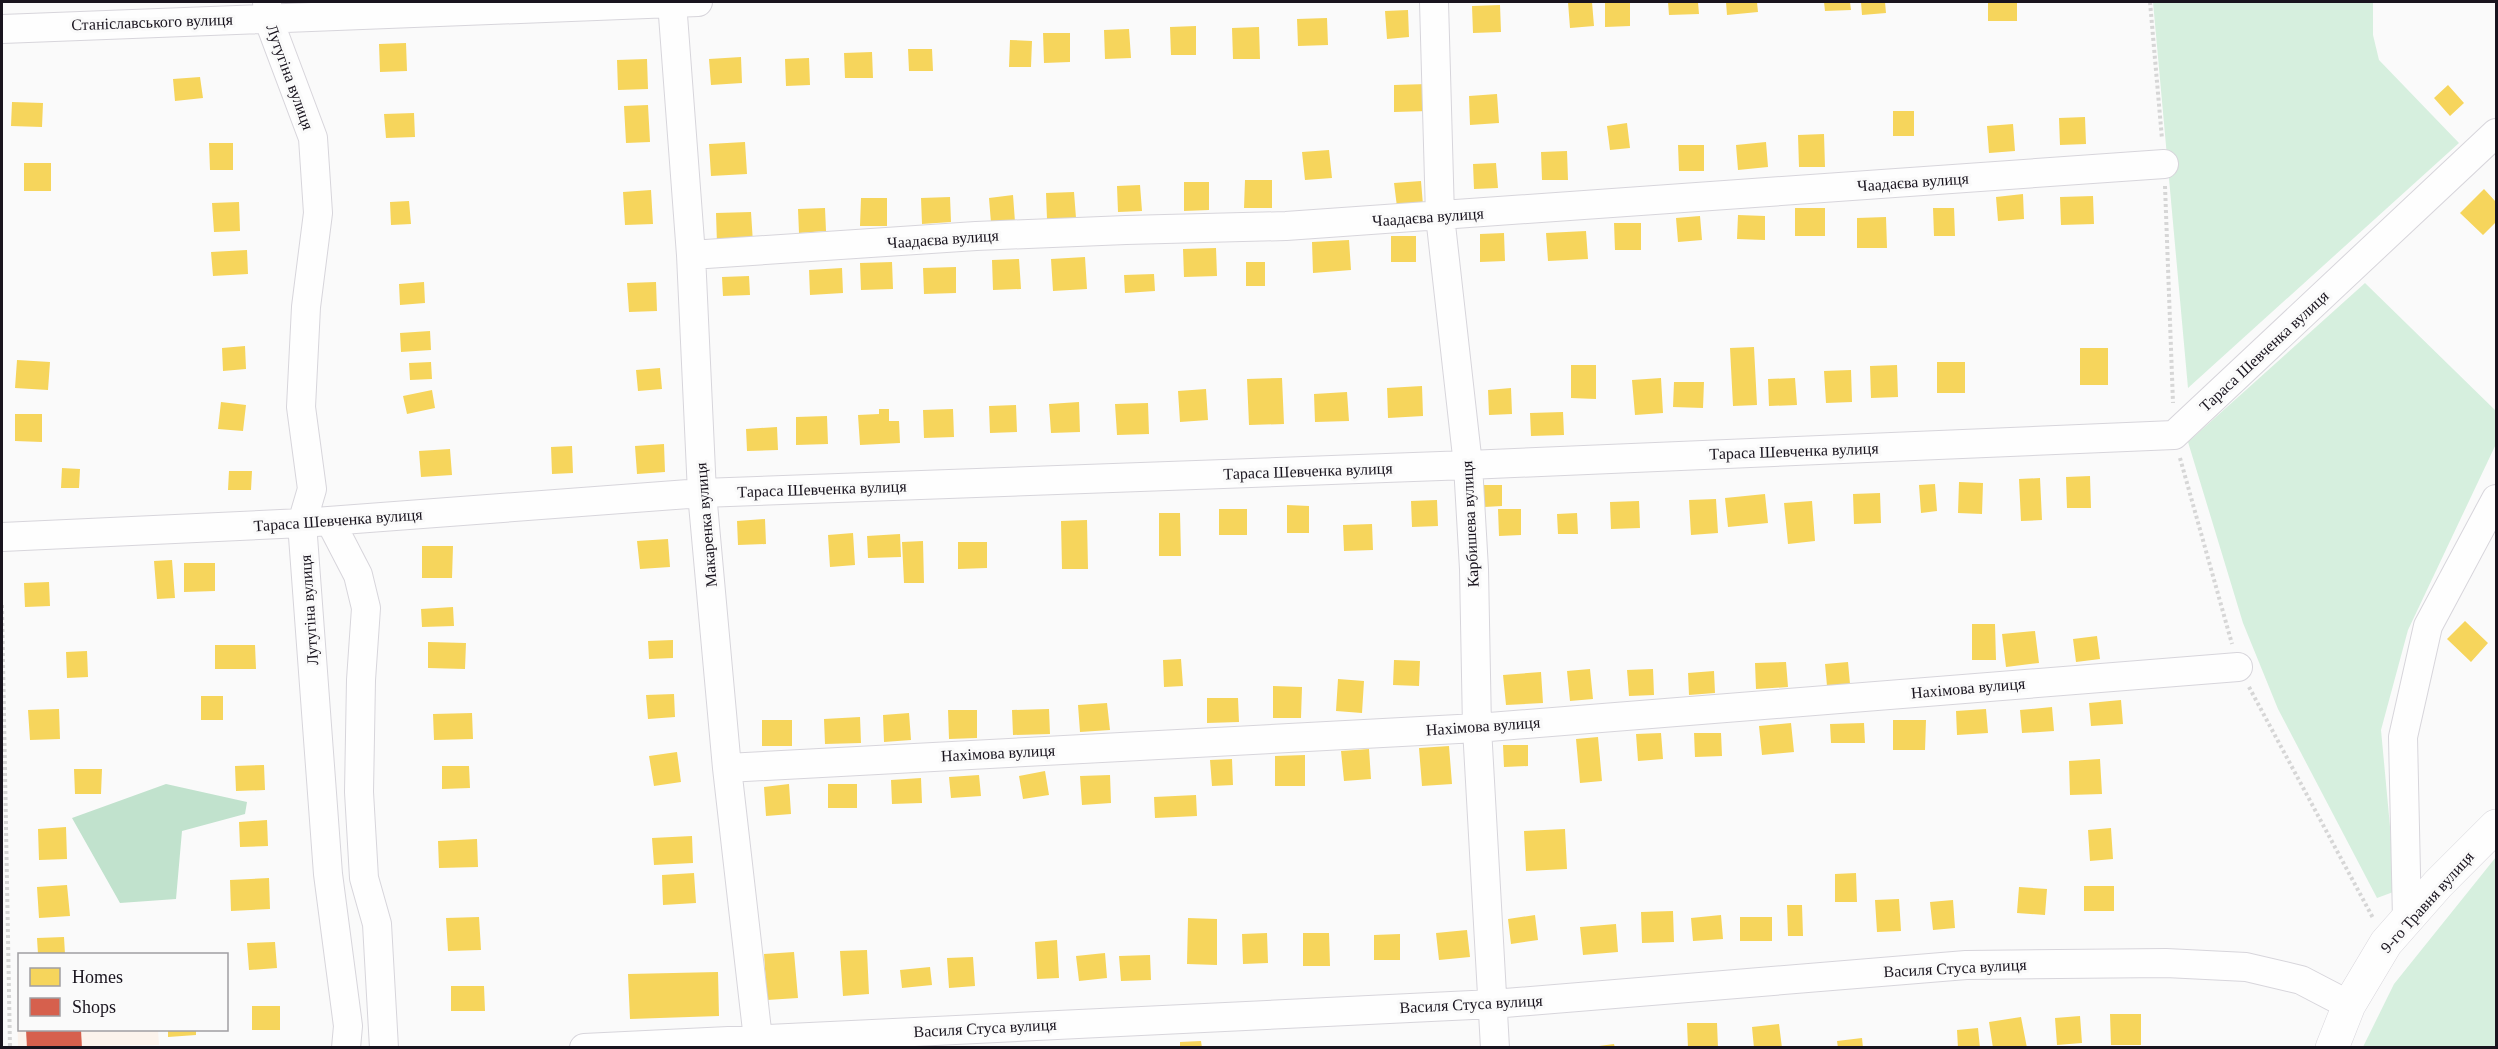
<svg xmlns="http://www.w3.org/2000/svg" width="2498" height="1049" font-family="Georgia,serif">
<rect width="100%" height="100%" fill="#fafafa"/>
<path fill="#fcf3ec" d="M17,974H19L20,1030H158L159,1045L18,1047Z"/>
<path fill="#d6efde" d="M2153,2H2373V35L2379,60L2459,143L2188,388Z
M2365,283L2496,411V444L2408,630L2381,730L2396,891L2377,898L2278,709L2243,623L2188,442Z
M2496,857V1047H2363L2394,984Z"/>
<path fill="#c1e2cd" d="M166,784L247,802L245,814L182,831L176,899L120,903L72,818Z"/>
<path fill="#f6d55c" d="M1568,2H1592L1594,26L1570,28Z
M1605,2H1630V26L1605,27Z
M1668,2H1698L1699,14L1669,15Z
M1726,2H1757L1758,12L1727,15Z
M1824,2H1850L1851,10L1825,11Z
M1861,2H1885L1886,13L1862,15Z
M1988,2H2017V21H1988Z
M1500,5L1501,32L1473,33L1472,6Z
M1408,10L1409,37L1387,39L1385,11Z
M1327,18L1328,45L1298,46L1297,19Z
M1196,26V55H1171L1170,27Z
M1259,27L1260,59H1233L1232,28Z
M1129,29L1131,58L1105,59L1104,30Z
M1043,33H1070V62L1044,63Z
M1010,40L1032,41L1031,67H1009Z
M406,43L407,71L380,72L379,44Z
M908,49H932L933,71H909Z
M872,52L873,78H845L844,53Z
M741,57L742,83L711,85L709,59Z
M809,58L810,85L786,86L785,59Z
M647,59L648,89L618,90L617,60Z
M200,77L203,98L175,101L173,79Z
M1428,84L1429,111L1394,112V85Z
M2448,85L2464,103L2450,116L2434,98Z
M1497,94L1499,123L1470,125L1469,96Z
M12,102L43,103L42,127L11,126Z
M648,105L650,142L626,143L624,106Z
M1893,111H1914V136H1893Z
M414,113L415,137L386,138L384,114Z
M2085,117L2086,144L2060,145L2059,118Z
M1627,123L1630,148L1610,150L1607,126Z
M2013,124L2015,151L1989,153L1987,126Z
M1824,134L1825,167H1799L1798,135Z
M745,142L747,174L711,176L709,144Z
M1766,142L1768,167L1738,170L1736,145Z
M209,143H233V170H210Z
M1678,145H1704V171H1679Z
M1329,150L1332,178L1305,180L1302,152Z
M1567,151L1568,180H1542L1541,152Z
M24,163H51V191H24Z
M1496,163L1498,188L1474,189L1473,164Z
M1245,180H1272V208H1244Z
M1421,181L1423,205L1397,207L1394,183Z
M1184,182H1209V210L1184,211Z
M1140,185L1142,211L1118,212L1117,186Z
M2484,189L2496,202V222L2483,235L2460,213Z
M651,190L653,224L625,225L623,192Z
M1074,192L1076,218L1047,219L1046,193Z
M2023,194L2024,219L1998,221L1996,197Z
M1013,195L1015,222L991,223L989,198Z
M2093,196L2094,224L2061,225L2060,197Z
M950,197L951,222L922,224L921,198Z
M861,198H887V226H860Z
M409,201L411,224L391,225L390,202Z
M239,202L240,231L214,232L212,203Z
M825,208L826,231L799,233L798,209Z
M1795,208H1825V236H1795Z
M1933,208H1954L1955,236H1934Z
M751,212L753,243L717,244L716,213Z
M1738,215L1765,216V240L1737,239Z
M1700,216L1702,240L1678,242L1676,218Z
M1886,217L1887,248H1857V218Z
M1614,223H1641V250H1615Z
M1586,231L1588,259L1548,261L1546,233Z
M1504,233L1505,261L1480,262V234Z
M1391,236H1416V262H1391Z
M1349,240L1351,270L1313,273L1312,242Z
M1216,248L1217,276L1184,277L1183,249Z
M247,250L248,274L213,276L211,252Z
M1085,257L1087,289L1053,291L1051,259Z
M1019,259L1021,289L993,290L992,260Z
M892,262L893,289L861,290L860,263Z
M1246,262H1265V286H1246Z
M956,267V293L924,294L923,268Z
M842,268L843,293L810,295L809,270Z
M1154,274L1155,291L1125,293L1124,275Z
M749,276L750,295L723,296L722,277Z
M424,282L425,303L400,305L399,284Z
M656,282L657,311L629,312L627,283Z
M430,331L431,350L401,352L400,333Z
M245,346L246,369L223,371L222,348Z
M1754,347L1757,405L1733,406L1730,348Z
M2080,348H2108V385H2080Z
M17,360L50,362L48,390L15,388Z
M431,362L432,379L410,380L409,363Z
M1937,362H1965V393H1937Z
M1571,365H1596V399L1571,398Z
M1897,365L1898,397L1871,398L1870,366Z
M660,368L662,389L638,391L636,370Z
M1851,370L1852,402L1826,403L1824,371Z
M1282,378L1284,424L1249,425L1247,379Z
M1661,378L1663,413L1635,415L1632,380Z
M1795,378L1797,405L1769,406L1768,379Z
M1674,382H1704L1703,408L1673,407Z
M1422,386L1423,416L1388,418L1387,388Z
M1511,388L1512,414L1489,415L1488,390Z
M1206,389L1208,420L1180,422L1178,391Z
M432,390L435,408L407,414L403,396Z
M1347,392L1349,421L1315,422L1314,394Z
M221,402L246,405L243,431L218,429Z
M1079,402L1080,432L1051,433L1049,404Z
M1148,403L1149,434L1117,435L1115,404Z
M1016,405L1017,432L990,433L989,406Z
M879,409H889V421H899L900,443L860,445L858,415L879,414Z
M953,409L954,437L924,438L923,410Z
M1563,412L1564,435L1531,436L1530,413Z
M15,414H42V442L15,441Z
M827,416L828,444L796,445V417Z
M777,427L778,450L747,451L746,429Z
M664,444L665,472L637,474L635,446Z
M572,446L573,473L552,474L551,447Z
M450,449L452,475L421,477L419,451Z
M62,468L80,469L79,488H61Z
M229,471H252L251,490H228Z
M2090,476L2091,508H2067L2066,477Z
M2040,478L2042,520L2021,521L2019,479Z
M1959,482L1983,483L1982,514L1958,513Z
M1935,484L1937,511L1921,513L1919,485Z
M1483,485H1502V506L1484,507Z
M1880,493L1881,523L1854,524L1853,494Z
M1765,494L1768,523L1728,527L1725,498Z
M1716,499L1718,533L1691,535L1689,500Z
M1437,500L1438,526L1412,527L1411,501Z
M1639,501L1640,528L1611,529L1610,502Z
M1812,501L1815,541L1788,544L1784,503Z
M1287,505L1309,506V533H1287Z
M1219,509H1247V535H1219Z
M1498,509H1521V535L1499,536Z
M1159,513H1180L1181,556H1159Z
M1577,513L1578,534H1558L1557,514Z
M765,519L766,544L738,545L737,521Z
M1087,520L1088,569H1062L1061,521Z
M1372,524L1373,550L1344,551L1343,525Z
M853,533L855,565L830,567L828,535Z
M900,534L901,557L868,558L867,536Z
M668,539L670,567L640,569L637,541Z
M923,541L924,583H904L902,542Z
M958,542H987V568L958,569Z
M422,546H453L452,578H422Z
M172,560L175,598L157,599L154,561Z
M184,563H215V591L184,592Z
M49,582L50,606L25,607L24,583Z
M453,607L454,626L422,627L421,609Z
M2465,621L2488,643L2471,662L2447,639Z
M1972,624H1995L1996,660H1972Z
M2035,631L2039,663L2006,667L2002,634Z
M2097,636L2100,659L2076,662L2073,639Z
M673,640V658L649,659L648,641Z
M428,642L466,643L465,669L428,668Z
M215,645H255L256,669H215Z
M87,651L88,677L67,678L66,652Z
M1181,659L1183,686L1164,687L1163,660Z
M1394,660L1420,661L1419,686L1393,685Z
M1786,662L1788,687L1756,689L1755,663Z
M1848,662L1850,684L1827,686L1825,664Z
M1590,669L1593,699L1570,701L1567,671Z
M1653,669L1654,695L1629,696L1627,670Z
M1714,671L1715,693L1689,695L1688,673Z
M1541,672L1543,703L1506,705L1503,675Z
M1338,679L1364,681L1362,713L1336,711Z
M1273,686L1302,687L1301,718H1273Z
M674,694L675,717L648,719L646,695Z
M201,696H223V720H201Z
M1207,698H1238L1239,722L1207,723Z
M2121,700L2123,724L2091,726L2089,703Z
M1107,703L1110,730L1080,732L1078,705Z
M2052,707L2054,731L2022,733L2020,710Z
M59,709L60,739L30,740L28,710Z
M1049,709L1050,734L1013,735L1012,710Z
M1986,709L1988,733L1957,735L1956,711Z
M948,710H977V738L949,739Z
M472,713L473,739L434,740L433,714Z
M909,713L911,740L884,742L883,715Z
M860,717L861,743L825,744L824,719Z
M762,720H792V746H762Z
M1893,720H1926L1925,750H1893Z
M1791,723L1794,752L1762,755L1759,726Z
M1864,723L1865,743H1831L1830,724Z
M1661,733L1663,759L1638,761L1636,734Z
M1694,733H1721L1722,756L1695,757Z
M1598,737L1602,781L1580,783L1576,739Z
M1503,745H1528V766L1504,767Z
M1449,746L1452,784L1422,786L1419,748Z
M1369,749L1371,779L1344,781L1341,751Z
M677,752L681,782L654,786L649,756Z
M1305,755V786H1275V756Z
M1232,759L1233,785L1212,786L1210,760Z
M2100,759L2102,794L2070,795L2069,761Z
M264,765L265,790L236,791L235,766Z
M442,766H469L470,788L442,789Z
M74,769H102L101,794H75Z
M1045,771L1049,795L1023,799L1019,776Z
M979,775L981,796L951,798L949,777Z
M1110,775L1111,803L1082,805L1080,776Z
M921,778L922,803L892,804L891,780Z
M789,784L791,814L766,816L764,787Z
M828,784H857V808H828Z
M1196,795L1197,816L1155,818L1154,797Z
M267,820L268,846L240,847L239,822Z
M66,827L67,859L39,860L38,829Z
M2111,828L2113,859L2090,861L2088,830Z
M1565,829L1567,869L1526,871L1524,831Z
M692,836L693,863L654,865L652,838Z
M477,839L478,867L439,868L438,841Z
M694,873L696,903L663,905L662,875Z
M1856,873L1857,902H1835V874Z
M269,878L270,909L231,911L230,880Z
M67,885L70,916L39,918L37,887Z
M2084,886H2114V911H2084Z
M2019,887L2047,889L2045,915L2017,913Z
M1899,899L1901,931L1877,932L1875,900Z
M1953,900L1955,928L1933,930L1930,902Z
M1787,905H1802L1803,936H1788Z
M1673,911L1674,942L1642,943L1641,912Z
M1535,915L1538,940L1511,944L1508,919Z
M1721,915L1723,939L1693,941L1691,918Z
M479,917L481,950L448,951L446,918Z
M1740,917H1772V941H1740Z
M1188,918L1217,919V965L1187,964Z
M1616,924L1618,952L1583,955L1580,927Z
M1467,930L1470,957L1439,960L1436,933Z
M1267,933L1268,963L1243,964L1242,934Z
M1303,933H1329L1330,966H1303Z
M1400,934V960H1374V935Z
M64,937L65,954H38L37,938Z
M1057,940L1059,978L1037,979L1035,942Z
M275,942L277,968L249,970L247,943Z
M867,950L869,994L843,996L840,951Z
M794,952L798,998L767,1000L764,954Z
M1105,953L1107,978L1079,981L1076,956Z
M1150,955L1151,980L1121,981L1119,956Z
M973,957L975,986L949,988L947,958Z
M930,967L932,985L902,988L900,970Z
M718,972L719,1016L630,1019L628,974Z
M451,986H484L485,1011H451Z
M252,1006H280V1030H252Z
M2110,1014H2141V1045H2111Z
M2080,1016L2082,1043L2057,1045L2055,1018Z
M2021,1017L2027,1048H1993L1989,1022Z
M1687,1023H1717L1718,1048H1688Z
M1779,1024L1782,1048H1754L1752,1027Z
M1978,1028L1980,1048H1958L1957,1030Z
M168,1030H196V1035L168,1037Z
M1862,1038L1863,1048H1838L1837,1041Z
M1201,1041L1202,1048H1180V1042Z
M1614,1044L1615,1048H1599V1046Z"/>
<path fill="#d6604d" d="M26,1030H81L82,1048H27Z"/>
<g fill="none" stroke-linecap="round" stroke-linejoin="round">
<defs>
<path id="minor" d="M267,2L268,18L313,138L318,213L306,307L301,407L312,489L302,523L328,874L348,1026L346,1048
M672,2L691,255L702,493L727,768L759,1048
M1434,2L1440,216L1468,465L1474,569L1477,728L1495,1048
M2,29L698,2
M691,255L976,236L1126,230L1286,226L2164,164
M330,521L358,575L366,608L361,680L359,792L364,878L377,924L384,1048
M2,537L302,523L702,493L1468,465L2174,435L2496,133
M727,768L1477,728L2238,667
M2407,919L2403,737L2428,626L2496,499
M584,1048L1493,1004L1966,965L2166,963L2246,967L2301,980L2349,1005"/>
<path id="major" d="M2332,1048L2349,1005L2386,943L2438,884L2496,826"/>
</defs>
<use href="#minor" stroke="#d7d5db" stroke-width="30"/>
<use href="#major" stroke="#d7d5db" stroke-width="34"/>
<path stroke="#d6d6d6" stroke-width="4" stroke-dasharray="3 3" stroke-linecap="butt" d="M2150,2L2162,139
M2165,186L2173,403
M2180,458L2232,644
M2,605L10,1048
M2249,687L2373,918"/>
<use href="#minor" stroke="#fefefe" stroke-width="28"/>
<use href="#major" stroke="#fefefe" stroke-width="33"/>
</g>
<g text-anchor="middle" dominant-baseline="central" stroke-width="6" stroke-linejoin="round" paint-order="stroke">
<g font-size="16" fill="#19141e" stroke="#fafafa">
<text transform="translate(152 22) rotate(-2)">Станіславського вулиця</text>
<text transform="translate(290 77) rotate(70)">Лутугіна вулиця</text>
<text transform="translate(1913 182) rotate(-4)">Чаадаєва вулиця</text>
<text transform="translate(1428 217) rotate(-4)">Чаадаєва вулиця</text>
<text transform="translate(943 239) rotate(-4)">Чаадаєва вулиця</text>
<text transform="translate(2264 351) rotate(-43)">Тараса Шевченка вулиця</text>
<text transform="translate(1794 451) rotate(-2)">Тараса Шевченка вулиця</text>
<text transform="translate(1308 471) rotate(-2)">Тараса Шевченка вулиця</text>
<text transform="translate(822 489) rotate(-2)">Тараса Шевченка вулиця</text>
<text transform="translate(338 520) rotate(-4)">Тараса Шевченка вулиця</text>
<text transform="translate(1470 524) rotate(-93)">Карбишева вулиця</text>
<text transform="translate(706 525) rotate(-95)">Макаренка вулиця</text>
<text transform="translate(309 610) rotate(-94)">Лутугіна вулиця</text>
<text transform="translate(1968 688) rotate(-5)">Нахімова вулиця</text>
<text transform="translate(1483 726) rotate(-4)">Нахімова вулиця</text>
<text transform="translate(998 753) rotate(-3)">Нахімова вулиця</text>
<text transform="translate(2427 902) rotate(-48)">9-го Травня вулиця</text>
<text transform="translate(1955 968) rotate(-3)">Василя Стуса вулиця</text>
<text transform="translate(1471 1004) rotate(-3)">Василя Стуса вулиця</text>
<text transform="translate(985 1028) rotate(-3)">Василя Стуса вулиця</text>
</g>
</g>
<rect width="2498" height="1049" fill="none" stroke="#19141e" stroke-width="6"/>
<rect x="18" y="953" width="210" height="78" fill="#fafafa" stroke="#a09ea2" stroke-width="1.5"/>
<rect x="30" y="968" width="30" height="18" fill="#f6d55c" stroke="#a09ea2" stroke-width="1.5"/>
<text x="72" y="983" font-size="18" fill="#19141e">Homes</text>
<rect x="30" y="998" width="30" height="18" fill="#d6604d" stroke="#a09ea2" stroke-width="1.5"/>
<text x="72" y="1013" font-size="18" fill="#19141e">Shops</text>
</svg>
